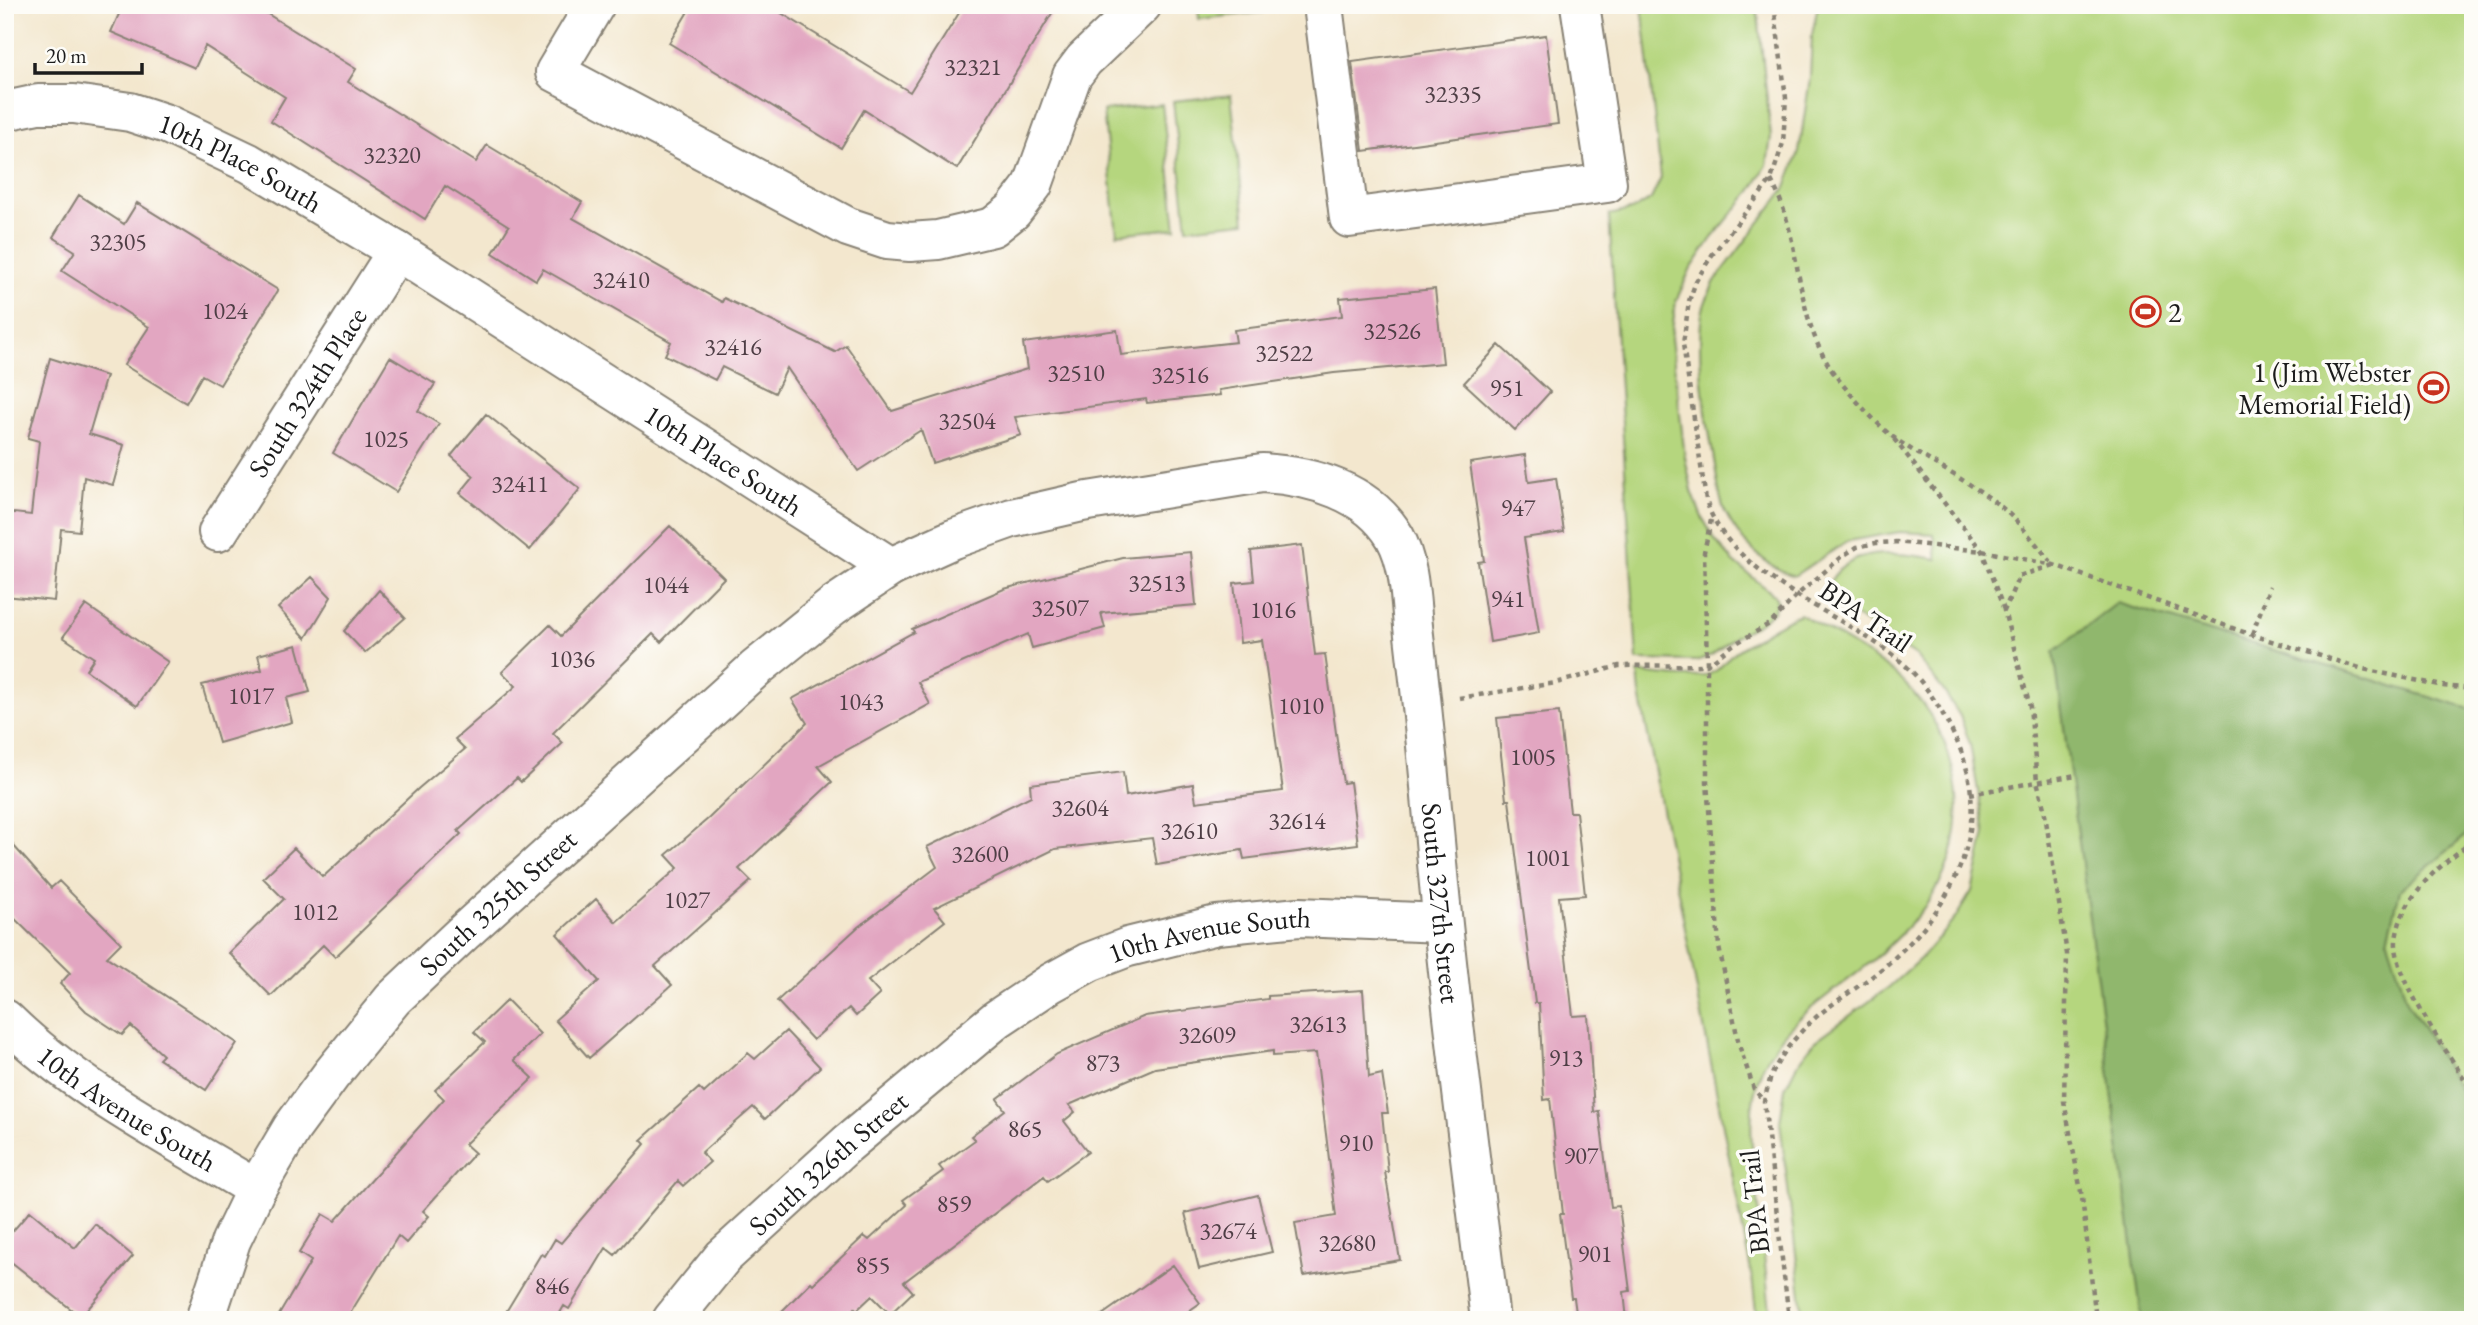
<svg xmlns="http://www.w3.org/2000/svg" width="2478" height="1325" font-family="'EB Garamond',serif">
<rect width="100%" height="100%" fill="#fdfcf7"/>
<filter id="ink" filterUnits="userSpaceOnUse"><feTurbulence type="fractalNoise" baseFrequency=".0143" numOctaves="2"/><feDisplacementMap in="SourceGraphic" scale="14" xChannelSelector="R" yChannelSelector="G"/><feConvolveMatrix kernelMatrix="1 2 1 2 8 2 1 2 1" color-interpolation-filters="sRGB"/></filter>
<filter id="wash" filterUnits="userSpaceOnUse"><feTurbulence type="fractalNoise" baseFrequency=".00686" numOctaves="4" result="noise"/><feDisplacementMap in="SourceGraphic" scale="28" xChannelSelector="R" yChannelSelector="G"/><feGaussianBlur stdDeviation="1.57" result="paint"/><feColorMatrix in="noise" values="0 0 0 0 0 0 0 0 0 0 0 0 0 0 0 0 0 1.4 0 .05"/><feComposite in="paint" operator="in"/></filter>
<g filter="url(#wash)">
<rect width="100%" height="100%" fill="#f3e7ce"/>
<path fill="#b5d67e" stroke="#68794d" stroke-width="2" d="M1198,5H1263L1264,12L1199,19Z
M1642,5H1757L1771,137L1767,165L1752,190L1712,238L1689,272L1676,301L1671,338L1685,457L1692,491L1701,515L1715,540L1734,562L1774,595L1777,600L1774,610L1763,621L1736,636L1712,655L1697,661L1637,660L1609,215L1635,209L1651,199L1661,178Z
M1818,5H2473V1320H1804L1780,1122L1785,1088L1796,1066L1815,1041L1889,987L1921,958L1954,920L1972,891L1985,833L1970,744L1960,716L1943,690L1916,656L1838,605L1828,595L1827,587C1848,544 1898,553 1937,559L1934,534L1900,532L1848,541L1794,576C1764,566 1739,540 1725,512C1718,496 1717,476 1714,460C1706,414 1697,367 1701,321C1702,307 1709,293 1715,281L1785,189L1799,152L1810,78L1812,35Z
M1231,95L1245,222L1187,228L1173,101Z
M1162,104L1176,228L1117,234L1103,111Z
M1800,614C1830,632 1862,649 1890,670C1955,722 1978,815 1937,888C1923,913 1902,933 1882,952C1841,991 1786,1014 1762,1069C1743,1113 1754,1163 1759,1209C1763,1246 1767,1283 1771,1320H1757L1752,1277L1640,694L1638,673C1659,674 1696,682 1714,672C1721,668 1725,661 1730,656C1741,647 1788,618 1800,614Z"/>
<path fill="#90b76d" stroke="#566a44" stroke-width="2" d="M2117,603L2473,710V830L2400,890L2388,940L2407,1001L2473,1111V1320H2142L2054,652Z"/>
<g id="blocks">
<path fill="#e2a6c1" d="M123,5H253L356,69L348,82L476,162L487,145L582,202L573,218L722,302L724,298L835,352L846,345L892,411L1027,369L1023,343L1117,330L1121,355L1236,342L1234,330L1342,316L1340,298L1435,289L1443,363L1334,373L1219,390L1220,395L1147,403L1146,399L1015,417L1021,435L932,463L921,430L858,471L787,368L775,393L722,367L715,380L665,355L671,342L543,269L536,280L493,253L509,226L445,186L425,219L271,121L285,97L205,46L195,68L111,32Z
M692,5H768L910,92L964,5H1057L957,169L864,110L841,148L669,43Z
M1546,35L1558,124L1363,151L1352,62Z
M79,195L124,224L137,203L278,290L220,385L202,375L186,403L124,365L149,327L62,271L75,251L53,237Z
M1499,345L1550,392L1515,430L1464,383Z
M390,357L435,384L418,411L439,424L396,492L333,453Z
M50,358L106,376L89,434L124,445L113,485L84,477L79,531L61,529L54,601L5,596V512L31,515L39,441L28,438Z
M486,414L580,489L530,550L460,493L474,476L451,456Z
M1525,455L1529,482L1556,478L1564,532L1524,538L1539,633L1490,642L1478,562L1484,561L1470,463Z
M670,526L724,578L661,642L653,634L553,733L563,743L521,782L517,778L458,831L461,834L369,922L370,923L335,957L323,945L271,996L229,953L284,899L263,878L294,848L323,877L419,788L465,749L455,739L516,686L502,672L550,625L561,636Z
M1302,545L1315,655L1325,654L1343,783L1350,782L1358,844L1244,859L1242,850L1157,865L1152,838L1055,849L934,908L945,921L868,981L880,994L856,1016L849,1008L813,1040L777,1001L858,927L937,867L927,847L1031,796L1030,784L1123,772L1126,796L1193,784L1196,802L1283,791L1262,640L1240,643L1234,583L1254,581L1251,551Z
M1191,552L1196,605L1101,613L1105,628L1032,648L1028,634L918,682L930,704L818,766L832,782L739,869L751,881L655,966L672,985L589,1058L555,1020L599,981L557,934L596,899L616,922L678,868L666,855L709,818L807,723L792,699L914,632L912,629L1004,589L1123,558Z
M312,577L331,597L306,638L278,608Z
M379,590L405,618L365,653L344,631Z
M86,605L168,662L137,706L86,670L94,658L63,637Z
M297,645L310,692L286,698L292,722L219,743L202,685L262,670L258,655Z
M1559,712L1570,812H1576L1585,895L1559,897L1573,1016L1588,1015L1594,1112L1599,1111L1611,1207L1619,1206L1630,1291L1624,1292L1627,1320H1577L1574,1298H1571L1560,1214H1563L1550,1099L1544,1100L1539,1003H1535L1509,800H1506L1497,718Z
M5,836L51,888L59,881L121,943L107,957L237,1043L206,1090L159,1059L163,1055L131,1026L122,1035L86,1011L60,984L70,973L5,909Z
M1363,990L1369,1077L1382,1074L1388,1113H1382L1388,1172H1385L1400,1260L1304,1276L1295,1223L1336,1216L1316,1053L1273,1056V1051L1155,1068L1069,1105L1075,1112L1064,1121L1088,1152L1048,1181L1044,1176L904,1282L913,1292L890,1314L872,1296L857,1310L855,1308L843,1320H773L811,1282L813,1284L864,1236L869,1240L907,1205L903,1200L943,1171L939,1166L975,1140L971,1136L1005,1110L997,1099L1057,1054L1145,1016L1268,999V996Z
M507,1000L540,1034L514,1060L533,1078L465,1144L475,1153L423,1211L429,1216L406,1243L398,1236L346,1320H276L311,1261L299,1253L323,1214L335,1221L444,1099L435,1090L485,1042L474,1032Z
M786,1031L820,1067L765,1119L753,1107L701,1153L710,1162L683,1186L678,1181L615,1255L606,1248L569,1309L564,1306L556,1320H501L541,1254L545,1256L555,1239L561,1243L645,1144L641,1140L699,1088L704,1093L748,1053L755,1059Z
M1258,1195L1272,1252L1199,1269L1185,1213Z
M30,1211L75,1248L95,1224L133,1256L81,1317L5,1257V1240Z
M1173,1265L1200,1303L1176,1320H1095Z"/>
</g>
</g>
<g filter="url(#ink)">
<use href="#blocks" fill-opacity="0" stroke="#888275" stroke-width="2"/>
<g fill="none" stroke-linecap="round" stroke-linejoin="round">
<defs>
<g id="minor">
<path d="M595,5L555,72L848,227L887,240L910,242L938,240L993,227L1013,211L1033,185L1072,76L1084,60L1142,5"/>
<path d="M1323,5L1349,218L1607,183L1580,5"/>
<path id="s1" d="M5,111L38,104H74L130,112L167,124L249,163L397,251L891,567L953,539L1012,518L1082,502L1262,473C1312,476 1368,491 1395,537C1411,566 1410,603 1414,635C1422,703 1429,772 1435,841C1449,1001 1471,1160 1490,1320"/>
<path id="s2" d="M218,532L397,251"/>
<path id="s3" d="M5,1019C77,1090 170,1137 256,1189"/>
<path id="s4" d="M205,1320L231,1241L256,1189L292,1128L331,1075L393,999L462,934L755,669L833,606L891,567"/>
<path id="s5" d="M672,1320L723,1257L847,1144L997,1019L1051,983L1089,962L1128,947L1217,925L1299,917L1442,923"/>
</g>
</defs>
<use href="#minor" stroke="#888275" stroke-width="42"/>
<path stroke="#888275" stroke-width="4.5" stroke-dasharray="5 5" stroke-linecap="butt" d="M1774,5L1786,98L1783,143L1771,180L1712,255L1696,281L1689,301L1683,344L1706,500C1729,579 1850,614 1907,667C1930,688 1946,718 1959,746C1993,828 1954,904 1893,959C1873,978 1847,993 1825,1010C1806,1024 1784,1049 1774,1070C1769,1080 1767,1091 1764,1101L1789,1320
M1771,180C1803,240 1792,305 1829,366C1840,384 1877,425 1893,437C1927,462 1967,479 2000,506C2020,522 2037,546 2054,565L2019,576L2004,611L2030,707L2037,781L2044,808L2067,954L2064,1101L2082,1197L2096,1320
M1894,439L1982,551L2004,610
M1711,520L1704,552L1707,665V782L1719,947L1739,1045L1754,1089L1763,1100
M2252,634L2270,586
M1459,698L1556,683L1619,666L1707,665L1733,645L1771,623L1797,595L1843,556L1857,547L1876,543L1896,542L1982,551L2054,565L2252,635L2363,669L2443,686L2473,689
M1970,794L2076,775
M2473,841C2440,865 2401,896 2396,940C2393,979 2451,1057 2473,1092"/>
<use href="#minor" stroke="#fff" stroke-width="38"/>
</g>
</g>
<defs>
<symbol id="stadium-ring" viewBox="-11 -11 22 22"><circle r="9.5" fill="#fdfcf7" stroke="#c8321e" stroke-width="1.5"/><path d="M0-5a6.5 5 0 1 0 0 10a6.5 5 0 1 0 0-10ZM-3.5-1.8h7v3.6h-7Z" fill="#c8321e"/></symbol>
</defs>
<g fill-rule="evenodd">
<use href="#stadium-ring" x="2128" y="294" width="35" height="35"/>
<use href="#stadium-ring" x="2416" y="370" width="35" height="35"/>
</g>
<g text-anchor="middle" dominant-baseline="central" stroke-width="7" stroke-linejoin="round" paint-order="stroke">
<g font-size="24" fill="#4e3e45">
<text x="973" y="66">32321</text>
<text x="1453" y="93">32335</text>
<text x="392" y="154">32320</text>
<text x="118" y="241">32305</text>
<text x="621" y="279">32410</text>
<text x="225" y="310">1024</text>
<text x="1392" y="330">32526</text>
<text x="733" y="346">32416</text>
<text x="1284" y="352">32522</text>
<text x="1076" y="372">32510</text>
<text x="1180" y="374">32516</text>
<text x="1507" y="387">951</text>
<text x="967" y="420">32504</text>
<text x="386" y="438">1025</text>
<text x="520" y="483">32411</text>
<text x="1518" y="507">947</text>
<text x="1157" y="582">32513</text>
<text x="666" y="584">1044</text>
<text x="1508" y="598">941</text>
<text x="1060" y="607">32507</text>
<text x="1273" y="609">1016</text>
<text x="572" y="658">1036</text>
<text x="251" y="695">1017</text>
<text x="861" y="701">1043</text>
<text x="1301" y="705">1010</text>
<text x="1533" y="756">1005</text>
<text x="1080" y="807">32604</text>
<text x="1297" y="820">32614</text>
<text x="1189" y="830">32610</text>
<text x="980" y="853">32600</text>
<text x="1548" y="857">1001</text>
<text x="687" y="899">1027</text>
<text x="315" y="911">1012</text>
<text x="1318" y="1023">32613</text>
<text x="1207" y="1034">32609</text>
<text x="1566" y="1057">913</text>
<text x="1103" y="1062">873</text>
<text x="1025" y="1128">865</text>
<text x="1356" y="1142">910</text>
<text x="1581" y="1155">907</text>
<text x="954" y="1203">859</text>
<text x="1228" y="1230">32674</text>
<text x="1347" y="1242">32680</text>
<text x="1595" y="1253">901</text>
<text x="873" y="1264">855</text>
<text x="552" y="1285">846</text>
</g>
<g font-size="28" fill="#1c1c1c" stroke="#fdfcf7">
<text stroke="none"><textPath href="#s1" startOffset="248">10th Place South</textPath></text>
<text stroke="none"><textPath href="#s2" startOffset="166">South 324th Place</textPath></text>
<text stroke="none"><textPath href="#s1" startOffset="816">10th Place South</textPath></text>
<text transform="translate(1866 616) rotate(34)">BPA Trail</text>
<text stroke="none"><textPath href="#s4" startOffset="518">South 325th Street</textPath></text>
<text stroke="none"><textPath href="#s1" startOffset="1923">South 327th Street</textPath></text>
<text stroke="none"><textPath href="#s5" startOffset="677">10th Avenue South</textPath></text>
<text stroke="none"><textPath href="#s3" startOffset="152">10th Avenue South</textPath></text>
<text stroke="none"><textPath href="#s5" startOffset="222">South 326th Street</textPath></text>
<text transform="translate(1754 1202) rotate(-96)">BPA Trail</text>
</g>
<g font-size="28" fill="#1c1c1c" stroke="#fdfcf7" text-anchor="start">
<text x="2168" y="312">2</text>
<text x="2411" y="372" text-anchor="end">1 (Jim Webster<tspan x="2411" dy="32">Memorial Field)</tspan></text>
</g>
</g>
<rect width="2478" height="1325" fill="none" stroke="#fdfcf7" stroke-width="28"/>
<path d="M35 63v10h107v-10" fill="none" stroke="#1c1c1c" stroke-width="3.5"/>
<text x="46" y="63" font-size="21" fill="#1c1c1c" stroke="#fdfcf7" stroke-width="5" paint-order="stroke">20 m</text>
</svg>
